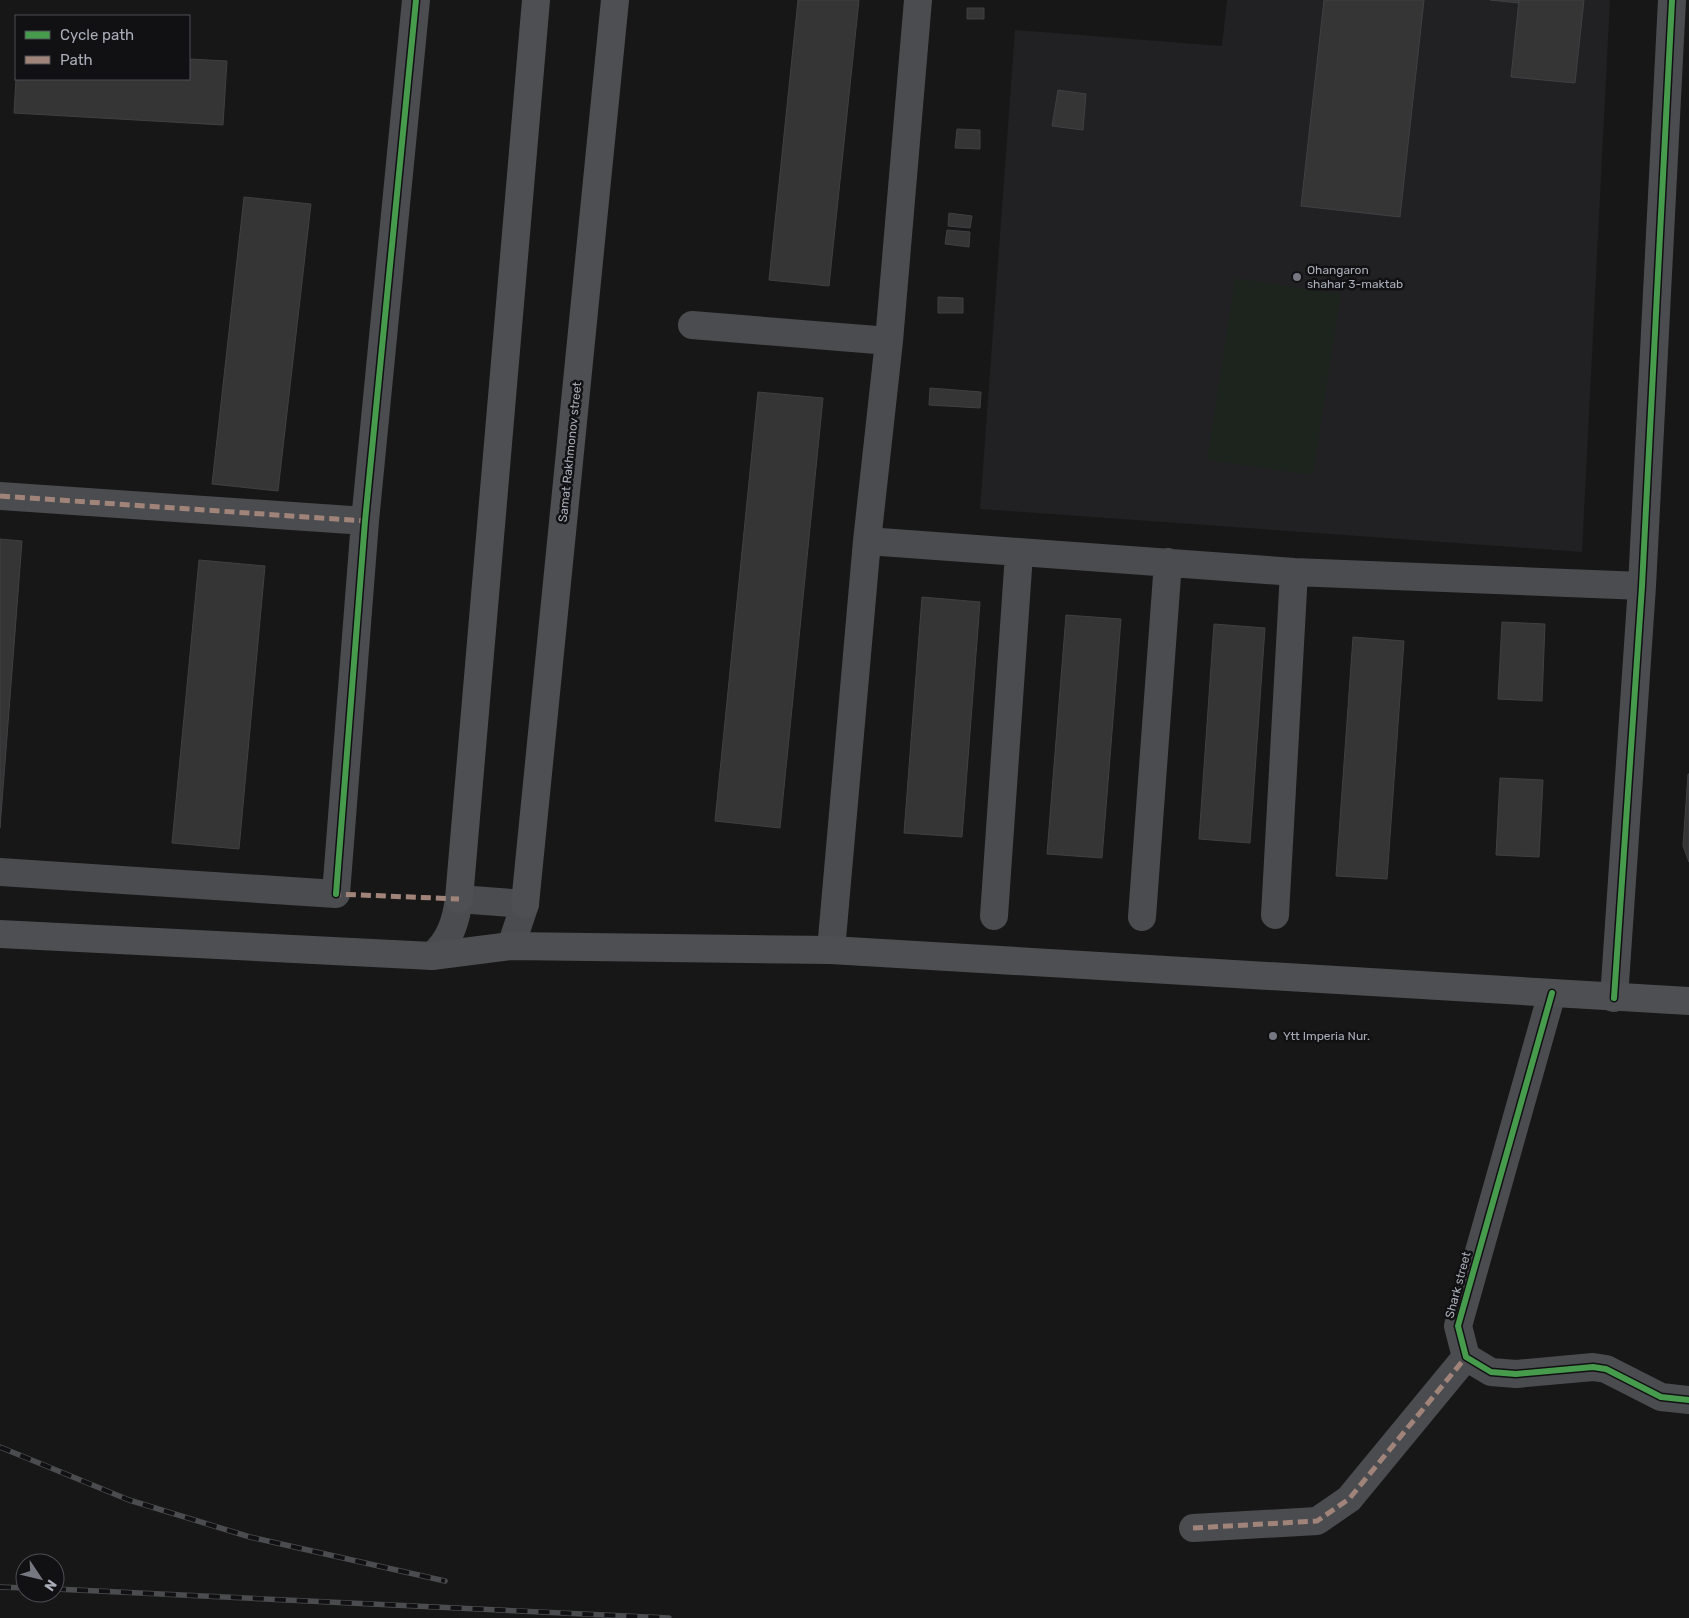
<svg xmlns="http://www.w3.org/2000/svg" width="1689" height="1618" font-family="Rubik,sans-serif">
<rect width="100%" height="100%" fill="#171717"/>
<path fill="#212123" d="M1227,0H1610L1582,552L980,509L1015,30L1222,46Z"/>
<path fill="#1d241e" d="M1235,278L1341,294L1313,475L1207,460Z"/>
<path fill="#353536" stroke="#3f4043" d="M798,0H859L829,286L769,280Z
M1324,0H1424L1400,217L1301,206Z
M1490,0H1519V3Z
M1519,0H1584L1575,83L1511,77Z
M967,8H984V19H967Z
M189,59L227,61L223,125L14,113L16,79H189Z
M1058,90L1086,94L1083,130L1052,126Z
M957,129L980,130V149L955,148Z
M244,197L311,204L278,491L212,484Z
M949,213L972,216L970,228L948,226Z
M947,230L970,232L969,247L945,244Z
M938,297L963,298V313H938Z
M930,388L981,392L980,408L929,405Z
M758,392L823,398L780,828L715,821Z
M0,539L22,541L0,828Z
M199,560L265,566L239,849L172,843Z
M922,597L980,602L962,837L904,833Z
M1066,615L1121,619L1102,858L1047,854Z
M1502,622L1545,624L1542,701L1498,699Z
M1214,624L1265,628L1250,843L1199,839Z
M1353,637L1404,641L1387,879L1336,876Z
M1688,774H1689V862L1683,846Z
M1500,778L1543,780L1539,857L1496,855Z"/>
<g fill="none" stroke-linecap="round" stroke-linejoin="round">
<path stroke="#4b4c50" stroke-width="28" d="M692,325L889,341
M0,496L365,521
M867,541L1294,572L1642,586
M0,872L336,894L365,521L416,0
M1275,915L1294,572
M994,916L1019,554
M1142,917L1168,562
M831,950L867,541L889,341L918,0
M432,956C450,941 456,921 459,899L525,904L511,946
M1552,993L1458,1326L1466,1357L1491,1372L1516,1374L1593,1367L1606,1369L1661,1397L1689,1400
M1614,998L1642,586L1672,0
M1193,1528L1317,1521L1349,1499L1466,1357"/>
<path stroke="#4d4f52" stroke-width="28" d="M459,899L536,0
M525,904L615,0
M0,934L432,956L511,946L831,950L1689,1001"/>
<defs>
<path id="rail" d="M0,1447L129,1500L250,1537L445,1581
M0,1587L25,1588
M55,1589L669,1618"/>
</defs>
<use href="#rail" stroke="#4b4c4f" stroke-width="5.5"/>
<use href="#rail" stroke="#111113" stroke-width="4" stroke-dasharray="11" stroke-linecap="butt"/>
<path stroke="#a18479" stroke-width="5" stroke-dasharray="10 5" stroke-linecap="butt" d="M0,496L365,521
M337,889L336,894L459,899
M1193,1528L1317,1521L1349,1499L1466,1357"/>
<defs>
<path id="cycleway" d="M336,894L365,521L416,0
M1552,993L1458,1326L1466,1357L1491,1372L1516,1374L1593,1367L1606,1369L1661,1397L1689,1400
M1614,998L1642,586L1672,0"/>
</defs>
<use href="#cycleway" stroke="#111113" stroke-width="9"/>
<use href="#cycleway" stroke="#469c4c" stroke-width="6"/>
</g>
<g fill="#757880" stroke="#111113" stroke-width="2">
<circle cx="1297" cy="277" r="5"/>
<circle cx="1273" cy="1036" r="5"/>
</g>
<g text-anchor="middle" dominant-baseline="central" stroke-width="5" stroke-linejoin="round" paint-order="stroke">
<g font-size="12" fill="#a8adb8" stroke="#111113" text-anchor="start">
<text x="1307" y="270">Ohangaron<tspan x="1307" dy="14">shahar 3-maktab</tspan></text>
<text x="1283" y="1036">Ytt Imperia Nur.</text>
</g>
<g font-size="12" fill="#a8adb8" stroke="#111113">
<text transform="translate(570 452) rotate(-84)">Samat Rakhmonov street</text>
<text transform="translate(1458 1285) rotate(-75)">Shark street</text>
</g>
</g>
<rect x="15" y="15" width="175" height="65" fill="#111113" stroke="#4d4f55"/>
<rect x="25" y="31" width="25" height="8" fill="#469c4c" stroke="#4d4f55"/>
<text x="60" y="40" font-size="15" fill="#a8adb8">Cycle path</text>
<rect x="25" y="56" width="25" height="8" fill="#a18479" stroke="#4d4f55"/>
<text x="60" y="65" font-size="15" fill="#a8adb8">Path</text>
<g transform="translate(40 1578) rotate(125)"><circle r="24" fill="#111113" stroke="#4d4f55"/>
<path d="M0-4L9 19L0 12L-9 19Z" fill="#757880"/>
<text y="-8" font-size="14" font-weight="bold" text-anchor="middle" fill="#a8adb8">N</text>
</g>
</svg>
